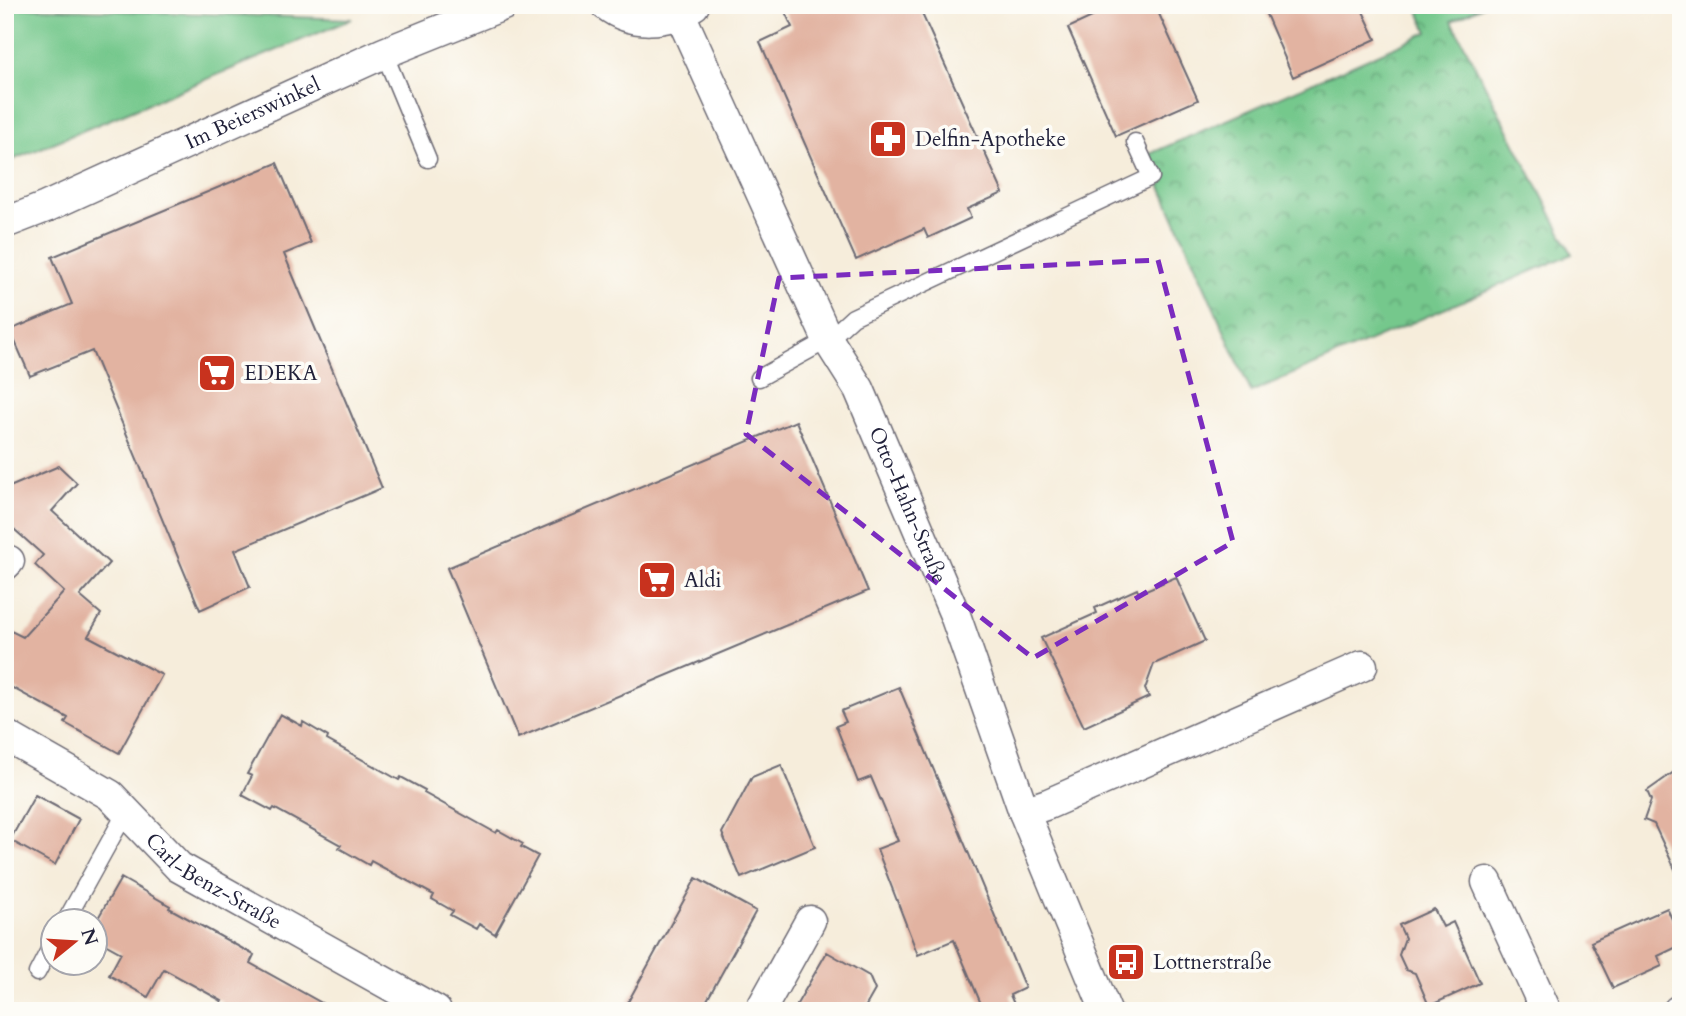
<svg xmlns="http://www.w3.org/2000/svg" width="1686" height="1016" font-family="Cardo,serif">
<defs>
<pattern id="park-crowns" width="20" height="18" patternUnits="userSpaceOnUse" patternTransform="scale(1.75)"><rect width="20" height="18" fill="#74c88c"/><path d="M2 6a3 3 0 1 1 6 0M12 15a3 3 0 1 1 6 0" fill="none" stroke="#5fa274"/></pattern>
</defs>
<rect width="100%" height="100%" fill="#fdfcf7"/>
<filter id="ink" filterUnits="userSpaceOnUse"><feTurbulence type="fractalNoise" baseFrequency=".0143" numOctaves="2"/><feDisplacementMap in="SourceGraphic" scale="14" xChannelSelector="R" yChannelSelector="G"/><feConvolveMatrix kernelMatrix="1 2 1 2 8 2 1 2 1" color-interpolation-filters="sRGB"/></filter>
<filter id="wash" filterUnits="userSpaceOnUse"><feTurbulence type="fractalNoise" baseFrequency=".00686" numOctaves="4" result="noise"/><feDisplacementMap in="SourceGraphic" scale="28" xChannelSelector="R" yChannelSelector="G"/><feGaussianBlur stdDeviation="1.57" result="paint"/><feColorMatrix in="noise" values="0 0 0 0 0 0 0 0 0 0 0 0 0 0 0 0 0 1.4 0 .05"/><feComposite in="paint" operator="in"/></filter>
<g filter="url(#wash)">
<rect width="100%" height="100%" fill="#f6eddb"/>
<path fill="#74c88c" stroke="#4b7564" stroke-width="2" d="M5,7L352,19L5,163Z"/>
<path fill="url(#park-crowns)" stroke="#4b7564" stroke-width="2" d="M1416,5H1484L1452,21L1572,254L1251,392L1147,155L1428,32Z"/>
<g id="blocks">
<path fill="#e2b3a1" d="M782,5H918L1003,193L967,209L971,218L928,238L924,229L856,260L760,42L792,27Z
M1118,5H1155L1198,100L1116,136L1068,28Z
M1262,5H1360L1376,39L1293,77Z
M277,163L311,243L284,254L382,488L235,550L250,587L200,610L92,351L30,376L10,330L72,304L52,257Z
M796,421L868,591L518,738L447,568Z
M59,466L77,483L52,511L109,563L80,596L101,614L88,636L162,675L119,753L65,723L68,718L5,684V628L23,637L64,592L35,565L43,555L5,521V489Z
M1176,577L1205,641L1154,664L1145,689L1149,697L1084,727L1041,638L1097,613L1095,608L1137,589L1139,593Z
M899,687L1025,988L1010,995L1017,1011H984L954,940L918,955L877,849L898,841L871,777L858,782L836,726L846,722L841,711Z
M280,714L302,726L303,722L328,737L327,740L399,780L401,777L425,790L424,793L496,833L498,830L523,844L521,847L538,856L495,934L479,924L476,929L450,915L453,911L432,899L434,895L371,861L369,865L339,848L341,845L274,808L272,811L242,795L252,776L247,774Z
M781,765L815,847L741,878L722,833L752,777Z
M1681,767V882L1654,824L1644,820L1651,800L1647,791Z
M35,795L79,819L55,865L10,840Z
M121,878L170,906L169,908L254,955L250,963L336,1011H217L222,1001L164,969L148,997L109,975L121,953L94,938V925Z
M696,878L756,911L701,1011H623Z
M1667,908L1681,939V945L1658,956L1662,966L1613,988L1591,942Z
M1434,909L1443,927L1453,922L1480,983L1429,1006L1415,973L1406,970L1399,955L1405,938L1399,925Z
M827,952L869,976L875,990L863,1011H793Z"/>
</g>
</g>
<g filter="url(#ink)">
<use href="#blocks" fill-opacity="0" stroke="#6c6973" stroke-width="2"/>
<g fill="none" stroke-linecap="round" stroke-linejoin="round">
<defs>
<path id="lane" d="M384,53L428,159
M759,378L828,340L853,317L1151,177L1135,142
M65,922L126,812
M37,973L52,944"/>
<g id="street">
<path d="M606,5C633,26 667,23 694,5"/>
<path id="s1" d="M680,14L828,340L859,389L955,615L1024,812L1106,1011"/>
<path id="s2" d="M5,223L46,207L384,53L503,5"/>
<path d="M5,565L9,561"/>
<path id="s3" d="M5,735L110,795L179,867L436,1011"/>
<path d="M1024,812L1048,804L1362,666"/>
<path d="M1487,882L1546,1011"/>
<path d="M760,1011L810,921"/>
<path d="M1678,1011L1681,1010"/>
</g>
</defs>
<use href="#lane" stroke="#6c6973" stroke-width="19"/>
<use href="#street" stroke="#6c6973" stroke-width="33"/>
<use href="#lane" stroke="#fff" stroke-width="16"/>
<use href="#street" stroke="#fff" stroke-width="30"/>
</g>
</g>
<path fill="none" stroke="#7b2cbf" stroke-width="5" stroke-dasharray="14 9" stroke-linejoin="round" d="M1158,260L1233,542L1033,658L746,434L779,278Z"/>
<defs>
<symbol id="pharmacy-square" viewBox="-11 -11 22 22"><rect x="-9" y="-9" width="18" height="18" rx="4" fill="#c8321e" stroke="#fdfcf7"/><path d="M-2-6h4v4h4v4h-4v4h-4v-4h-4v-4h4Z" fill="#fff"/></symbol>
<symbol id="supermarket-square" viewBox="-11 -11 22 22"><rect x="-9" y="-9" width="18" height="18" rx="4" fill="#c8321e" stroke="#fdfcf7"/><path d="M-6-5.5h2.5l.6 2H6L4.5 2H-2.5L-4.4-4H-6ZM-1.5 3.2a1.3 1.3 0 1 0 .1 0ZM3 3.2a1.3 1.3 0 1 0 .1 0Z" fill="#fff"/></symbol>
<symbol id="bus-square" viewBox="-11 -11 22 22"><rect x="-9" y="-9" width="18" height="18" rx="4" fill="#c8321e" stroke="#fdfcf7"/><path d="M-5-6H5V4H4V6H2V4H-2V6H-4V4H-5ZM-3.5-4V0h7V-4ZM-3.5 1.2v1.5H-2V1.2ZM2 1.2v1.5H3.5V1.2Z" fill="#fff"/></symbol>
</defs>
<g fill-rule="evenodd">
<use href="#pharmacy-square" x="866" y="117" width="44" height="44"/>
<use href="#supermarket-square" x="195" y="351" width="44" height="44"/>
<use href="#supermarket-square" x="635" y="558" width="44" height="44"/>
<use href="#bus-square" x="1104" y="940" width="44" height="44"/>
</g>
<g text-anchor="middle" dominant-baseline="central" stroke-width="7" stroke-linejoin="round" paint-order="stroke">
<g font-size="21" fill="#22223b" stroke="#fdfcf7">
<text stroke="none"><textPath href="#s2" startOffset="271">Im Beierswinkel</textPath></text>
<text stroke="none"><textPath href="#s1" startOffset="542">Otto-Hahn-Straße</textPath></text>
<text stroke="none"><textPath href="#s3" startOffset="257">Carl-Benz-Straße</textPath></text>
</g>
<g font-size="21" fill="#22223b" stroke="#fdfcf7" text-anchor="start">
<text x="915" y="139">Delfin-Apotheke</text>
<text x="244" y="373">EDEKA</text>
<text x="684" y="580">Aldi</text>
<text x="1153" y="962">Lottnerstraße</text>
</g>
</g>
<rect width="1686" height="1016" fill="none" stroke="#fdfcf7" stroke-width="28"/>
<g transform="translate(74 942) rotate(72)"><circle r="33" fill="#fdfcf7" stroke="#a5a5ac" stroke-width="2"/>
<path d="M0-5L12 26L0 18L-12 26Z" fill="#c8321e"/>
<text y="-10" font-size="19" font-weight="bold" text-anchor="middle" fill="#22223b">N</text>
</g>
</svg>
